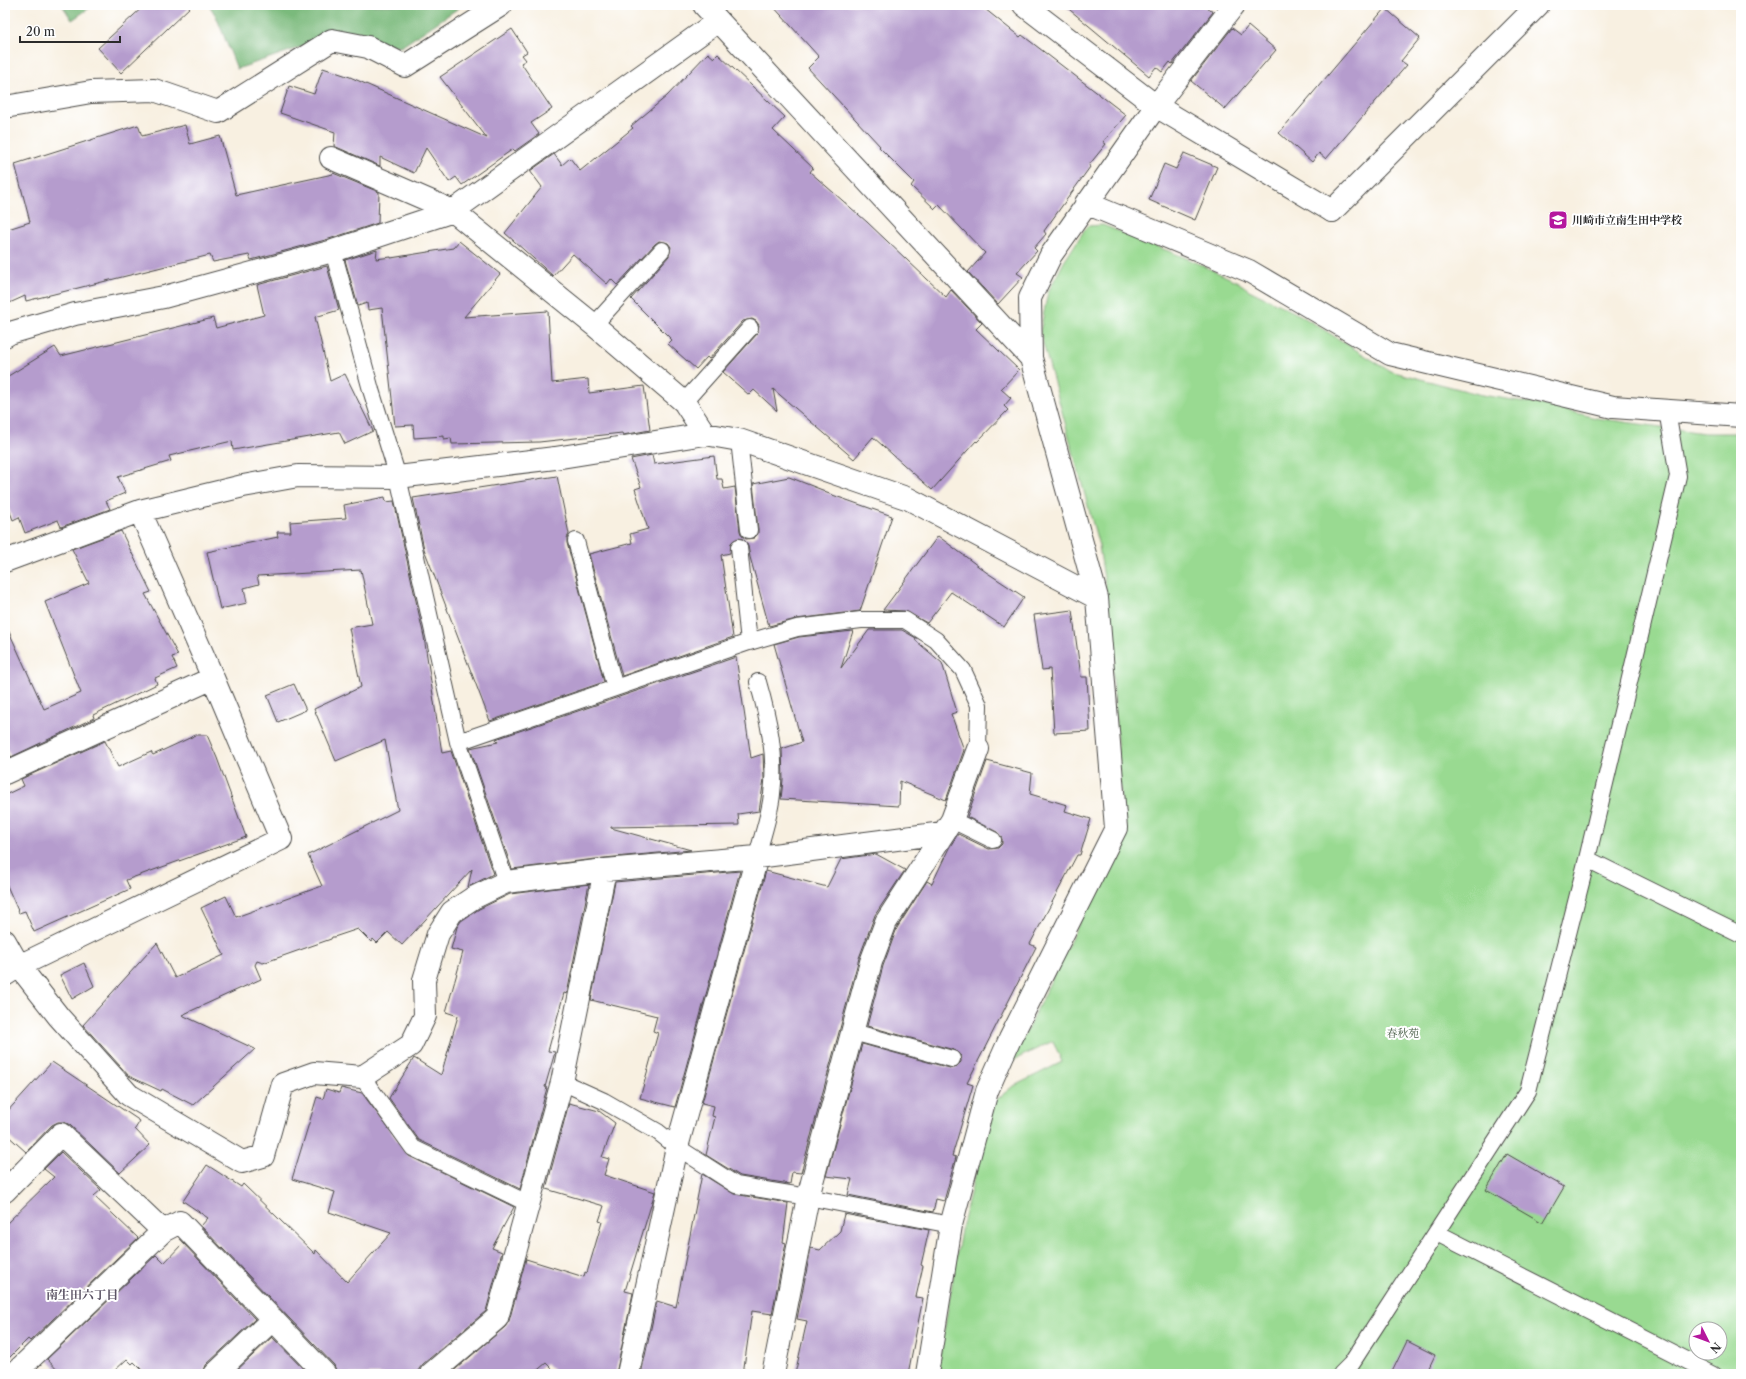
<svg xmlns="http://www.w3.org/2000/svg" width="1746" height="1379" font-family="'Libre Caslon Text','Noto Serif JP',serif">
<rect width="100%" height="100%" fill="#fff"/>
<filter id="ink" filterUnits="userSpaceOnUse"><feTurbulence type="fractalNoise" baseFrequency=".025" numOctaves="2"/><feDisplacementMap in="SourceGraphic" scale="8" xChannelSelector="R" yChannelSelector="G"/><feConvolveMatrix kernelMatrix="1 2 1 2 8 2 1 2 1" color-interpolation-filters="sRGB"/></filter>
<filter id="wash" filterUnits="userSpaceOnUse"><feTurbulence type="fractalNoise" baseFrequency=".012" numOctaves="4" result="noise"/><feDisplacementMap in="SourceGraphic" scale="16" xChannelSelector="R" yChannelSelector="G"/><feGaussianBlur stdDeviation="0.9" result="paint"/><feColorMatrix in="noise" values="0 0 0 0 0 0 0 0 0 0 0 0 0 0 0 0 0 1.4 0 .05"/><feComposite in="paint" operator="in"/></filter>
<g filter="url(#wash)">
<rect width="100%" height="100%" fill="#f8f0e1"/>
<path fill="#99da91" stroke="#62825e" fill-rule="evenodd" d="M1103,225L1186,258L1238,282L1249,290L1300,315L1390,371L1482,395L1550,406L1596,418L1704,433H1741V1374H937L962,1224L995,1101L1012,1087L1062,1062L1053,1041L1012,1061L1123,832L1108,604L1099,546L1040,332L1048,292L1064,262L1087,226ZM1696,1329H1720V1353H1696Z"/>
<path fill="#7aba7b" stroke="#527253" d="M62,5H94L72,20Z
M209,5H463L401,47L331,37L237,69L216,16Z"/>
<g id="blocks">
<path fill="#b59ccd" d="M145,5H192L121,73L98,48Z
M772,5H980L1020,37L1022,35L1126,115L1103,142L1106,144L1089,165L1090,167L1044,231L1046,234L1034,248L1037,251L1017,273L1023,277L998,304L968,272L985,253L939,205L935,209L911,186L914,182L879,147L880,146L808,68L819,57Z
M1064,5H1203L1213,12L1172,64L1170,62L1162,72L1156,67L1149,76Z
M1385,8L1420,38L1401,61L1407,65L1326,159L1319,153L1312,162L1279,133Z
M1248,26L1276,50L1225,109L1191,81L1232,28L1241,35Z
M512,29L527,52L522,55L526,60L521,63L552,109L531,123L539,134L515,151L513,149L462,185L456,177L449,182L426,148L414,173L380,157V166L334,146L335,132L280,113L289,86L314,94L323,68L350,77L487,138L440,77Z
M708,53L714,58L718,54L785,117L773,130L813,168L810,172L867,222L946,297L951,290L982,323L976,329L1019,370L1001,389L1011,398L1004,406L1008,410L977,442L976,441L932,490L873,437L854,459L773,389L777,411L754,390L749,395L723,372L757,334L759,325L756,321L752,319L743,321L709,359L707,357L696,369L668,344L672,340L631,299L669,256L671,247L668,243L659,241L655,244L617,285L611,279L607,284L573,254L553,276L505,233L542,187L530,171L554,154L562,165L570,158L580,171L633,128L631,126L667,96Z
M138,125L142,136L185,125L190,144L220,136L236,195L333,174V173L379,192L378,223L329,239L251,260L249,255L213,262L210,255L26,301L25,296L5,305V230L30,222L15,164Z
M1184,153L1217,167L1195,220L1149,200L1164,164L1176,169Z
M459,241L500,274L464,317L548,311L552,383L588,379L589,393L644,386L650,430L623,435L622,433L539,442L452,444L451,438L444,439V436L414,438L413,425L395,426L382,308L368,310L367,303L358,306L345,260L377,250L376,259L391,257V258L453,248Z
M327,266L339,310L315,317L330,381L345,374L373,431L345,444L339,432L233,450L232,441L169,456L171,461L118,477L125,493L106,501L110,509L61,527L58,520L25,533L19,517L13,520L5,499V378L55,347L61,356L213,318L216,328L264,315L257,285Z
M652,455L654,464L714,456L717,479H722L724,489L735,487L740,531L742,536L746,539L754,538L758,534V529L753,484L789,477L825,491L824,492L892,516L860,611L796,619L769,626L750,557L748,546L743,539L738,538L731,543L730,553L721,555L733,637L622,676L589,554L632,543L630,534L648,529L635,489L641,487L631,459Z
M557,476L569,534L567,538V543L604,682L490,721L424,549L413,498Z
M385,497L386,502L394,501L424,637L442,753L451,751L493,874L468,887L472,869L402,945L388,932L377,943L373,939L371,942L358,929L334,937H332L331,939L263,963L257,961L255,965L261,979L182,1015L255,1049L193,1105L162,1089L161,1091L129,1076L83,1025L157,943L175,978L224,955L201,908L226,896L236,917L322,886L308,855L398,810L385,740L336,761L314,709L361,687L349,628L372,624L361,570L257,576L259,584L244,588L247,603L220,609L207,552L278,537L277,532H291L290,522L346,518L344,505Z
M121,531L151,592L145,594L178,655L172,657L177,668L155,678L157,684L93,715L94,718L11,757L5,744V623L44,709L81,693L45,602L89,583L72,549Z
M938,536L986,572L1024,597L1004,627L951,592L927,623L905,611L883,610Z
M1072,610L1081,677H1087L1090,731L1054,733L1050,669L1042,670L1034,615Z
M869,630H902L916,638L915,640L942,663L957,712L951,714L964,750L946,800L900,781L899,806L781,799L783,780L782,749L802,742L774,644L799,637L853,631L841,668Z
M736,657L751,758L763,754L764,779L759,811L738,814L739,825L611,827V828L691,850L604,858L512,869L470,748L498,742L496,739Z
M294,684L306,710L278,722L267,695Z
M196,735H207L217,758L246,837L126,880L130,889L34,932L25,911L19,913L5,881V795L24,786L21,779L105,741L118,767L151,752L153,755Z
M987,761L1032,773L1030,794L1067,805L1065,811L1091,819L1080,855H1077L1030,944L1036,947L967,1083L973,1085L952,1156L956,1157L944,1201L936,1199L933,1212L848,1195L852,1179L826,1176L862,1044L950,1068H955L961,1062V1056L954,1050L867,1026L883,966L897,928L927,881L932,884L949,848L958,834L989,849L998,848L1002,844V839L997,832L967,817Z
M876,854L905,870L875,915L859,958L801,1173L792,1172L790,1184L740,1176L706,1155L715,1117L712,1116L714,1106L702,1103L766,871L827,887L841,859Z
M740,871L675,1107L640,1098L658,1033L653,1031L657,1016L591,1000L615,882Z
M589,884L567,994L564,993L548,1051L555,1052L545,1087L547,1088L545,1095L520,1189L419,1140L389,1098L414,1058L441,1075L458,1016L446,1012L463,952L451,949L457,927L461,921L479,909L510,894Z
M84,963L94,986L72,999L60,975Z
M52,1062L140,1121L135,1129L150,1145L120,1173L70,1125L64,1122H58L52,1125L26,1152L5,1133V1114Z
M341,1088L362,1093L409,1156L514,1207L492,1248L502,1252L486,1311L423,1364L419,1369V1374H337L334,1365L201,1226L208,1218L183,1201L207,1165L241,1187L243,1184L315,1254L316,1250L347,1282L391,1233L329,1212L335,1192L292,1179L317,1097L323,1099L326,1089L339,1093Z
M569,1103L599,1111L615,1123L602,1157L609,1159L604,1175L655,1192L625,1291L633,1293L616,1374H557L546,1363L533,1374H450L505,1327L509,1321L526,1259L584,1277L585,1272L587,1273L602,1222L599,1221L604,1206L546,1189Z
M61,1152L101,1190L94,1196L138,1238L30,1341L28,1339L5,1362V1225L54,1177L44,1169Z
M1507,1154L1564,1187L1543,1223L1486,1190Z
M702,1174L734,1194L788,1203L783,1242L786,1243L772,1314L752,1311L743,1374H641L657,1301L676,1307Z
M844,1214L929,1230L921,1265L923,1266L916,1297L923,1298L908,1374H795L807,1321L797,1319L811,1248L820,1250L840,1231Z
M183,1243L255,1319L206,1365L203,1374H146L134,1362L132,1364L127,1359L111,1374H61L47,1359L156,1255L164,1263Z
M272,1337L308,1374H233Z
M1407,1341L1435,1355L1426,1374H1391Z"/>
</g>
</g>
<g filter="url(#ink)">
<use href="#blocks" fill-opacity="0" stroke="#4a4946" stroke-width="1"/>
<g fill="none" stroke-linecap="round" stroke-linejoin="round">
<defs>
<path id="service" d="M333,251L371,390L398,477L458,742L506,882
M594,325L662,250
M684,402L750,328
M739,440L749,530
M576,541L615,688
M739,547L749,642
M458,742L749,642L797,628L861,620H905L936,640L963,670L979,705L978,749
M952,820L993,840
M757,857C762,836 770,815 772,794C777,756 768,717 758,682
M1587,859L1741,935
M853,1032L952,1059
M362,1077L413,1148L529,1204
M562,1082L604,1101L658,1132L677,1147L736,1185L808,1197L951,1225
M1437,1233L1714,1374
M1341,1374L1351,1364L1528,1091L1587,859L1678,476L1667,410"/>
<path id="minor" d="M704,5L1031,358
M1024,5L1156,106L1332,211
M5,107L91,92L154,90L218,112L332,40L368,47L405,66L501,5
M331,158L453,211L594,325L684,402L705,434L739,440L909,499L1097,598
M1086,203L1249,271L1390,354L1613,407L1741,416
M5,336L10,333L75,314L164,297L333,251L453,211L718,21
M5,561L140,511L243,486L298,476L398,477L555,458L705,434
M5,773L213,678
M5,941L19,966L59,1017L129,1095L242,1162L263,1156L283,1084L314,1073L362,1077L411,1045L425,1016L424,980L438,934L452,912L473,898L506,882L605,870L757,857L943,833
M5,975L19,966L281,839L213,678L140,511
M5,1191L61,1134L163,1231L180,1222L325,1374
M14,1374L163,1231
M215,1374L273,1319
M431,1374L497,1318L562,1082L605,870
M628,1374L677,1147L757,857
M773,1374L808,1197L871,962L886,922L952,820L978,749
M927,1374L951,1225L987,1091L1010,1039L1116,828L1097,598L1031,358L1030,298L1051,255L1156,106L1234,5"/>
<path id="tertiary" d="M1332,211L1538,5"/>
</defs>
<use href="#service" stroke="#4a4946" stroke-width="18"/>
<use href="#minor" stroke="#4a4946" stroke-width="24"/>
<use href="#tertiary" stroke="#4a4946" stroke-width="24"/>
<use href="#service" stroke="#fff" stroke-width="16"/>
<use href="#minor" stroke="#fff" stroke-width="22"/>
<use href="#tertiary" stroke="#fff" stroke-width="22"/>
</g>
</g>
<defs>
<symbol id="school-square" viewBox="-11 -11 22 22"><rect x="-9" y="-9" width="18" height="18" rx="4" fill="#b5179e" stroke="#fff"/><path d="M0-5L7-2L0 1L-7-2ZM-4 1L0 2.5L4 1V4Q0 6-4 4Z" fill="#fff"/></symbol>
</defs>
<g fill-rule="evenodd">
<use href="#school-square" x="1547" y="209" width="22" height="22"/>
</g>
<g text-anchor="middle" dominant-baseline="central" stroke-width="4" stroke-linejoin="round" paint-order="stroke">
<g font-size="11" font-weight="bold" fill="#2b2b2b" stroke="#fff" text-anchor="start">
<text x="1572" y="220">川崎市立南生田中学校</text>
</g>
<g font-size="11" fill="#4c604a" stroke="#fff">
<text x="1403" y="1033">春秋苑</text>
</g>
<g font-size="12" font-weight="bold" fill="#5b5364" stroke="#fff">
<text x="82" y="1294">南生田六丁目</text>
</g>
</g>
<rect width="1746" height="1379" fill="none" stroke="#fff" stroke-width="20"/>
<g transform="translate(1708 1341) rotate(132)"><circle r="19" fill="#ffffff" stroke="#aaaaaa"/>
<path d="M0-3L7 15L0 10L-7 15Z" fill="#b5179e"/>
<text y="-6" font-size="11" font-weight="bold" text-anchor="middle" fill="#2b2b2b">N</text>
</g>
<path d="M20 36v6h100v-6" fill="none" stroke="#2b2b2b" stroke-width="2"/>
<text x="26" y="36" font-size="12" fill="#2b2b2b" stroke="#ffffff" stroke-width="3" paint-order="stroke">20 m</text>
</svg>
